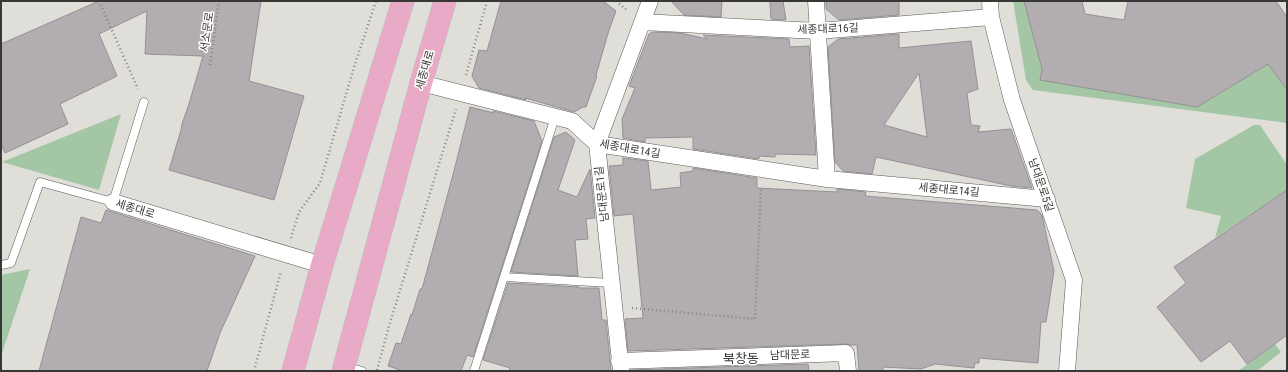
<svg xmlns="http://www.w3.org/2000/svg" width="1288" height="372" font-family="'Roboto Condensed','Noto Sans KR',sans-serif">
<rect width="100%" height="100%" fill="#e0ded9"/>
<path fill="#a3c6a5" d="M1013,1H1024L1042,69L1041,80L1197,107L1268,64L1287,90V123L1033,90L1026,80Z
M121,114L99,190L2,162Z
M1254,125H1260L1287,165V190L1215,238L1221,216L1186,208L1195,159Z
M30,269L1,356V275Z
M1275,344L1281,352L1257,371H1238Z"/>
<path fill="#b2adb0" stroke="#959093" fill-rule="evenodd" d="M99,1H261L249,81L304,96L274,200L169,170L181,130L182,124L188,107L203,56L145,54L147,11L99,34L117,76L60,104L68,124L5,153L1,144V44Z
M501,1H603L616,11L609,30L596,75L597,76L586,107H583L574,112L525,98L526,100L479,88L472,76L479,50L487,51Z
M671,1H722L721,17L684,15Z
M770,1H783L786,20L771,19Z
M826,1H899V15L839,20L826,9Z
M1024,1H1082L1085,14L1124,20L1128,1H1276L1287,17V90L1268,64L1197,107L1040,80L1042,69Z
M653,32L680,33L707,39L703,35L789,39L790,47L809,46L816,155L775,154V157L759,156V159L693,149V137L645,138V142L623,138L622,119L635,88L629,86L649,34Z
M899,34V48L971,41L978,89L967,93L971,125L980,126L978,132L1011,129L1032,188L1011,186L876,157L872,174L843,171L835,162L828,47L838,39ZM919,73L927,137L884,125Z
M470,107L494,113L493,111L534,121L542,141L473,357L467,355L461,371H403L388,366L396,343L401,344L411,314L412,315L420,289H422L454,171Z
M566,132L575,140L558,190L577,197L590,169L595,218L586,219L588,239L575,240L578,276L511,272L554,137Z
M623,158L648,161L651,190L681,187L680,173L693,171V168L757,178V188L837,192V189L866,192L865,196L1037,210L1042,215L1054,271L1046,322H1041L1038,363L979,358V363H975L974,368L935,364L921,369L883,367V371H859L857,345H851L846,344L628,351L625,319L643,318L633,214L614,216L609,166L623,165Z
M1287,190V335L1247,364L1230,341L1201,362L1157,307L1186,283L1174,267Z
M106,210L255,256L220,333L207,371H39L81,217L101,223Z
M508,283L579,287V288H599L602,320H606L611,371H509L510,368L483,360Z
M808,364L809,371H630V370Z"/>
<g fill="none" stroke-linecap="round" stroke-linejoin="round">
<defs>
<path id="lane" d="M1,265L11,263L40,182L113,202L144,102
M504,277L611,283
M345,366L362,371
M474,371L555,117"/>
<path id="street" d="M816,1L827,179
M990,1L991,17L1012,100L1074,280L1067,371
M642,22L818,31L991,17
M421,83L572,121L597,144L827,179L1047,199
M113,202L322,265
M619,361L846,353L848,371
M621,371L597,144L650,1"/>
<path id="primary" d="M293,371L322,265L403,1
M343,371L421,83L445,1"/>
</defs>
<use href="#lane" stroke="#5d5a56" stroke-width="9"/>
<use href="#street" stroke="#5d5a56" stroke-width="17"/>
<use href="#primary" stroke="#bbbbba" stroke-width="23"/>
<path stroke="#868481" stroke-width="2.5" stroke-dasharray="1 3" stroke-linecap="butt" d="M99,1L138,89
M616,1L628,11
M210,65L219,1
M466,75L487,1
M291,238L299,212L320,183L354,67L376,1
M632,308L755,319L761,187
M377,370L389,326L456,109
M254,371L281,271"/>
<use href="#lane" stroke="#fff" stroke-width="8"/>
<use href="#street" stroke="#fff" stroke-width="16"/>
<use href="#primary" stroke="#e8aac7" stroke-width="22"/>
</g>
<g text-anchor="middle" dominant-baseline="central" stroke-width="3" stroke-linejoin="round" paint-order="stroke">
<g font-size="11" fill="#383735" stroke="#fff">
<text transform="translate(828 29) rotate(-2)">세종대로16길</text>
<text transform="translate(207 32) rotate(-82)">서소문로</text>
<text transform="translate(425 70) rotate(-74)">세종대로</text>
<text transform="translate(630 149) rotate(10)">세종대로14길</text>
<text transform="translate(1041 185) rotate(71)">남대문로5길</text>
<text transform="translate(949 190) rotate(5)">세종대로14길</text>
<text transform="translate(602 194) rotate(-96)">남대문로1길</text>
<text transform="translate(135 209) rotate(17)">세종대로</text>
<text transform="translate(790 355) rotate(-2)">남대문로</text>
</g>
<g font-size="13" fill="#3a3835" stroke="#fff">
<text x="741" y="358">북창동</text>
</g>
</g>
<rect width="1288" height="372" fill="none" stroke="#383735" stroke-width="4"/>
</svg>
